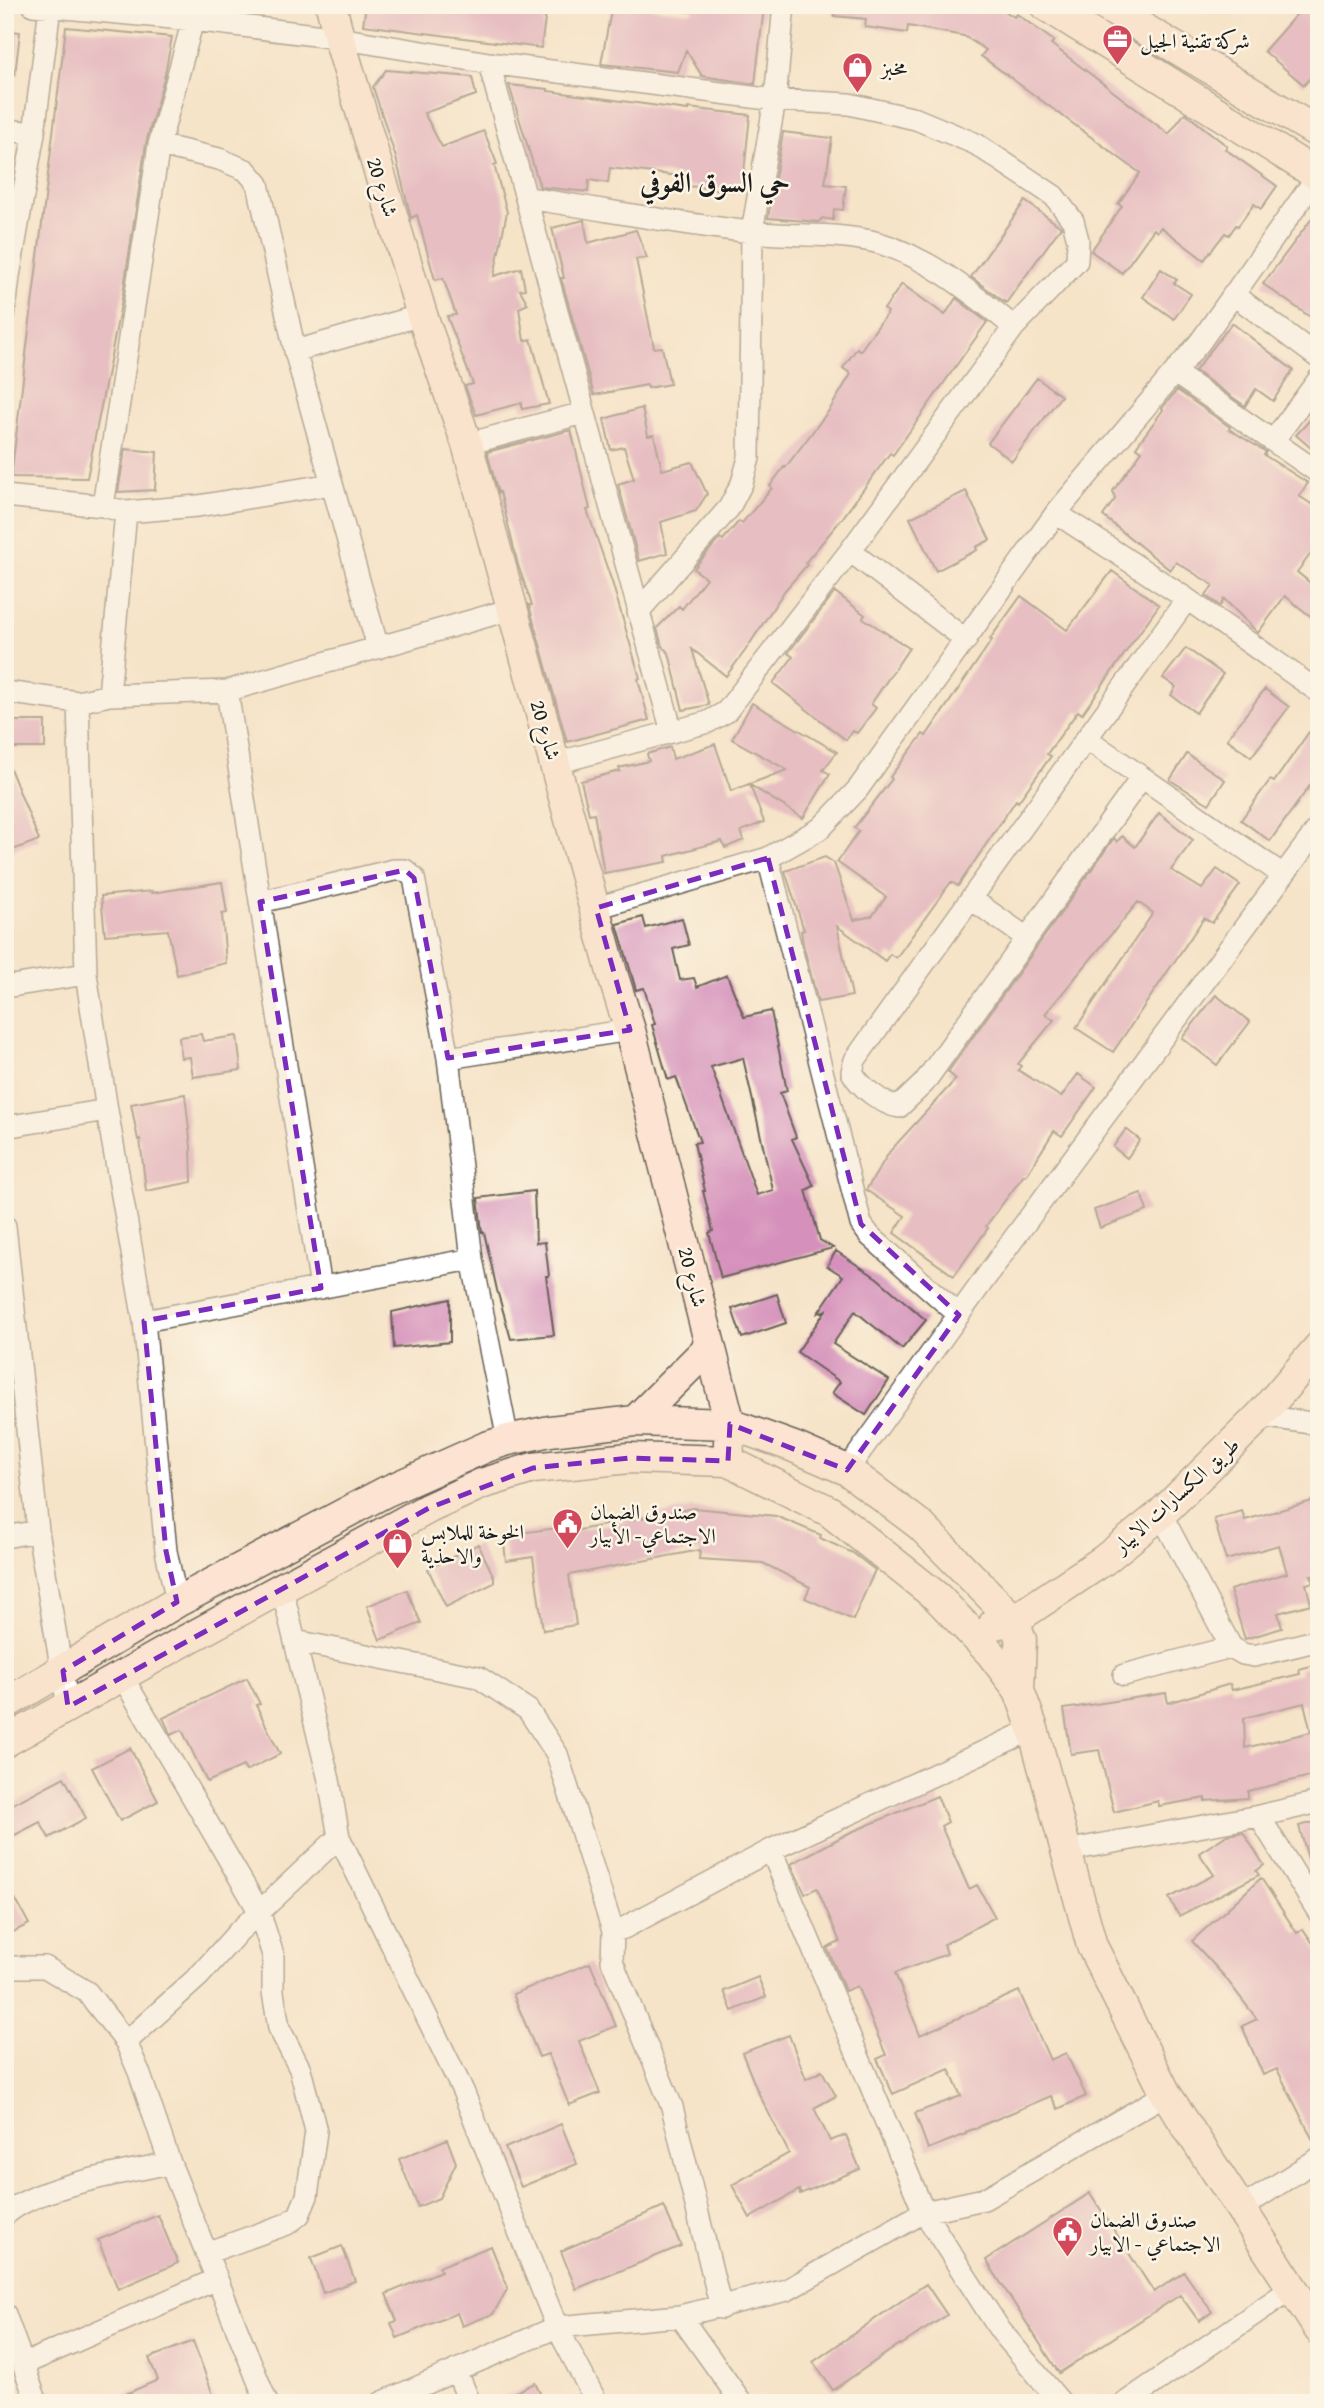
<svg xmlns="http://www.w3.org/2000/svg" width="1324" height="2408" font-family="'Gentium Book Plus',Amiri,serif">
<rect width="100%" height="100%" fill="#fcf5e5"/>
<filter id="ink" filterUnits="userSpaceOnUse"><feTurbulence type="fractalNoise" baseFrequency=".0143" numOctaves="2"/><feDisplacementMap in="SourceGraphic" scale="14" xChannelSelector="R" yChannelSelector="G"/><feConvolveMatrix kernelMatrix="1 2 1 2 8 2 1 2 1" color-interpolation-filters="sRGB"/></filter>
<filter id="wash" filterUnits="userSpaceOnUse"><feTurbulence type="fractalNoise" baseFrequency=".00686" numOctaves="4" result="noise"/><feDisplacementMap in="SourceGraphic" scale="28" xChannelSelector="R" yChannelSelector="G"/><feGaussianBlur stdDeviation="1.57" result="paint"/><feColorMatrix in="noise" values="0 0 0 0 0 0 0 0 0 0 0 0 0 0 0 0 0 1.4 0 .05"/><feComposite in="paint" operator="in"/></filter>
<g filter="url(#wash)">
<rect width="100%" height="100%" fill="#f6e4c9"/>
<g id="blocks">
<path fill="#d591bb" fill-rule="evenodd" d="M366,5H547L541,48L363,25Z
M612,5H652V8L692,12L693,5L764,7L755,84L702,76L686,50L678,72L601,64Z
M835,5H996L1014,17L1017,14L1054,41L1051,44L1169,134L1185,113L1227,146L1225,149L1277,186L1261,209L1254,204L1238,226L1236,225L1229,235L1225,233L1204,260L1161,227L1157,232L1154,229L1122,273L1091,251L1122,206L1118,204L1140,173L981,56L986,50L964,36L908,26L907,33L865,27L866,19L834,16Z
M1302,8L1319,23V68L1304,85L1264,51Z
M66,27L172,37L165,74L146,143L123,294L87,478L11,477Z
M5,30L20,32L15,75L5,74Z
M386,70L472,77L476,95L424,113L442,147L484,131L497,164L494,165L507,212L494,276L521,268L525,289L520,290L528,304L519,308L524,341L531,339L549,404L522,409V403L476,415L465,386L473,384L447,316L456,315L443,278L435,280L417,215L411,218L396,158L373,87Z
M509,85L548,89V91L688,110V108L750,115L742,192L679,185L680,176L610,168L608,183L589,180L588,192L540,187Z
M783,132L832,138L825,184L846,186L843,210L834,209L833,220L822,218L819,222L768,218Z
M1025,201L1061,227L1006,303L971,277Z
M1319,209V323L1263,284Z
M584,220L588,243L636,230L647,258L636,259L654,348L662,347L670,384L648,388L647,385L594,395L561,278H564L552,228Z
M1161,269L1177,280L1174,283L1191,294L1174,319L1143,297Z
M902,284L945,315L956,298L987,322L893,455L890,453L841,520L805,563L807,565L785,590L745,651L726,676L692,649L709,705L683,710L669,653L662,646L657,628L679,606L682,609L706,578L694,569L699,562L720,538L723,540L739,521L742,523L772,488L770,486L784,467L785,468L830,409L851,374L843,368L857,348L860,351L888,312L884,309Z
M1232,323L1293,370L1273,401L1256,389L1245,406L1195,371Z
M1037,378L1061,396L1012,461L988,443Z
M1177,390L1230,427L1229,429L1266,452L1264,455L1308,483L1299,496L1319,509V543L1297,572L1319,590V623L1285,596L1258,633L1224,599L1220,606L1206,596L1213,585L1176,562L1170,570L1103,516L1115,499L1113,491L1142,451L1136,447L1163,410L1162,408Z
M642,408L648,436L654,435L662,470L692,462L707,494L696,511L661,522L667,553L639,561L618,484L634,479L624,447L611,450L604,419Z
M1319,410V455L1296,435Z
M571,430L590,509L587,510L612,582L640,678L638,679L649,720L567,742L529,605H532L518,565L500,492L498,493L487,452Z
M125,449L157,452L155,490L118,492Z
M966,491L990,540L976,547L977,550L936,571L910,518Z
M1112,571L1159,605L1082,714L1078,711L1047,754L1051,756L1018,802L1016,800L958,886L951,882L896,958L890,954L885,961L837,926L852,996L818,1002L803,944L801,931L804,930L785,871L825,857L834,863L854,920L872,916L886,897L837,862L859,831L854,828L892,779L890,777L923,734L926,736L992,640L990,639L1021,596L1067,630Z
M835,592L865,615L863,618L909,648L871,704L876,708L857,733L853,731L846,740L773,683L793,657L788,653Z
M1186,648L1223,674L1196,713L1171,695L1176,687L1163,678Z
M1265,689L1289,707L1251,757L1227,739Z
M752,703L837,752L823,770L830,774L803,818L750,785L764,822L741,831L744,840L725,848L722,841L666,856L667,862L604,873L594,813L589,814L581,781L620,771L619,768L649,761L647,754L670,747L673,759L715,744L731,791L787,770L732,739Z
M5,721H45V748H5Z
M1309,732L1319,739V773L1270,841L1241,820L1270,780L1274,782Z
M1187,754L1225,780L1209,804L1170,780Z
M5,756L39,840L5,853Z
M1159,813L1193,840L1171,870L1202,889L1217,869L1240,885L1212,923L1204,918L1113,1052L1076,1028L1153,913L1138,902L1045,1014L1054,1020L1018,1064L1021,1066L1018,1070L1061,1097L1078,1074L1096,1087L1062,1136L1054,1131L1026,1176L1024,1175L986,1226L988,1228L954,1276L894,1233L905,1216L866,1190L890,1151L956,1079L948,1072L1114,838L1117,842L1122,836L1135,847Z
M222,882L227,913L222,914L226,963L177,975L168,930L105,935L101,896L152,891V893Z
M643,917L646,928L682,918L689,945L673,949L680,980L694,978L697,987L727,975L744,1017L771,1011L787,1091L780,1093L796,1137L792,1139L814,1186L806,1190L820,1240L833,1248L721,1278L709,1233L713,1231L703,1191H705L694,1143L700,1142L676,1077L668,1080L652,1025L655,1024L644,988L636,990L617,924ZM743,1058L773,1190L757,1195L711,1067Z
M1216,995L1250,1022L1217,1065L1182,1038Z
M201,1034L203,1041L237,1036L241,1070L193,1077L190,1057L181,1058L179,1037Z
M185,1094L191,1147L192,1182L146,1191L140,1139L138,1140L131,1104Z
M1126,1129L1140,1140L1127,1158L1113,1147Z
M534,1191L536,1243L545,1242L549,1276H546L554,1335L511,1339L497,1290L484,1232H482L478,1198Z
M1141,1193L1147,1211L1100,1228L1094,1210Z
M836,1251L877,1278L926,1320L902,1349L855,1311L833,1344L889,1380L866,1415L832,1393L840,1382L797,1352L826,1310L818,1313L843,1276L827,1266Z
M777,1294L786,1323L742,1338L732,1309Z
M450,1299V1342L394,1348L392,1312Z
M1319,1499V1574L1311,1575L1314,1582L1306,1584L1311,1604L1278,1613L1282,1628L1245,1639L1230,1590L1287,1573L1279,1545L1226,1560L1214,1519L1242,1511L1245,1520Z
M693,1508L776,1516L821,1535L820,1538L853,1553L875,1570L853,1620L805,1598L810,1587L763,1563L699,1559L700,1550L569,1575L576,1625L543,1630L533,1557L506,1561L503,1535L573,1526L574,1531Z
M478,1544L494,1577V1583L446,1607L428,1569Z
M407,1590L421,1623L380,1640L367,1606Z
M1319,1664V1774L1248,1791V1798L1205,1801V1798L1159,1806L1158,1801L1114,1812L1099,1750L1071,1754L1064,1709L1166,1693L1168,1703L1230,1684L1232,1690L1300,1674L1299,1669ZM1304,1703L1311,1732L1245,1748L1244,1718Z
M247,1678L260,1704L256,1705L280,1754L246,1771L243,1766L207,1782L182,1730L171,1735L163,1718Z
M130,1748L158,1801L120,1821L92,1768Z
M64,1777L86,1818L49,1838L40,1822L5,1840V1808Z
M937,1796L948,1822L941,1826L969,1889L977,1885L995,1917L944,1944L947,1954L895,1973L920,2035L1019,1991L1050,2060L1066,2053L1086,2096L1058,2109L1051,2096L966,2132V2134L928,2149L915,2113L961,2096L949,2069L893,2094L877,2059L886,2055L857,1986L845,1991L827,1948L840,1942L817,1888L805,1894L791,1864L849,1833Z
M1319,1821V1879L1314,1880L1299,1826Z
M1243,1832L1264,1865L1256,1871L1259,1875L1179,1916L1169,1898L1214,1875L1199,1853L1227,1835Z
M1261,1878L1297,1933L1303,1929L1319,1952V2145L1316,2146L1277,2069L1263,2075L1242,2026L1257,2019L1224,1976L1192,1941Z
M5,1880L29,1924L5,1936Z
M590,1963L616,2026L579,2041L600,2093L569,2105L548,2054L539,2057L513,1994Z
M758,1977L766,1997L732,2011L724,1991Z
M789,2035L806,2079L822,2071L836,2096L814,2108L830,2141L846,2135L860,2169L800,2194L799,2190L750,2218L732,2185L789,2153L757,2090L742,2053Z
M561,2124L577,2164L521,2187L505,2148Z
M447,2139L456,2163L439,2198L418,2207L399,2159Z
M1090,2193L1154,2292L1184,2272L1212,2312L1199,2321L1180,2295L1059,2373L986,2260Z
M664,2206L681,2246L576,2289L561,2251Z
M158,2215L178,2263L118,2289L98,2240Z
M342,2246L355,2281L323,2293L311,2258Z
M491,2246L508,2288L493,2314L462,2326L457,2313L397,2338L391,2323L397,2321L386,2294L441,2271L439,2267Z
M926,2284L947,2315L901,2345L900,2344L833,2390L813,2362Z
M193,2341L216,2403H105L158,2380L149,2358Z
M535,2383L545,2403H492Z"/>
</g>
</g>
<g filter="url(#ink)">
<use href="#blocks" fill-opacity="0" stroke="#686259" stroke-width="2"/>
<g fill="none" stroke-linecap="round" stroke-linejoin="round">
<defs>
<path id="street" d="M33,5L193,20L339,38L489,63L775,100L849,104L916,119L976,144L1054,196L1073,221L1078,240L1077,261L1014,327L850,551L726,712L708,722L556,763
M193,20L159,145L219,159L246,170L258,184L295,351L332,484
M489,63L672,732
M5,130L34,133
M527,198C602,209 677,224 752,232C794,237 839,232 879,243C930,258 973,294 1014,327
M1233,294L1319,358
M5,311L9,276L34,133L50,7
M295,351L422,315
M1175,373L1319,473
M1273,441L1319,379
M467,444L583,413
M5,496L103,506L126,512L198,506L332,484L378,648
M103,506L159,145
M1056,513L1187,599L1319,692
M850,551L966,640
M638,612L729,508L742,483L749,458L752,232L775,100L784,5
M227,691L321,1288
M5,692L78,702
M109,695L126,512
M1087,739L1283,875
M1142,777L924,1083L899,1107C882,1104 860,1087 852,1072L855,1060L864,1047L1187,599
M768,858L861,1224L870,1236L959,1315
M971,899L1027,938
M596,908L768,858L821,828L858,789L1056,513L1200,342L1319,174
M86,974L107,1110L144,1321L166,1551L177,1602
M5,987L86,974L78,702L109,695L227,691L512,609
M448,1058L630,1030
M5,1127L107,1110
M5,1226L38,1531L5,1537
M472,1259L508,1440
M144,1321L472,1259L448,1058L414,878L405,870H394L260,902
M1260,1416L1319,1424
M847,1470L1009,1245L1319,827
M1161,1514L1231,1647L1243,1654L1254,1656L1319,1640
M38,1531L68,1707
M295,1641L478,1677L528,1710L557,1754L613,1931
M1124,1675L1231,1647
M122,1676L259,1911L273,1955V1992L279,2028L300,2069L316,2131L307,2196L299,2215L287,2224L206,2253
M1259,1816L1319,1913
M339,1837L463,2091L557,2327L597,2403
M771,1850L924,2212L1000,2330L1061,2403
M1065,1851L1259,1816L1319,1802
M5,1967H45L87,1992L126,2042L139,2072L170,2163L267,2403
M126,2042L199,1976L239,1931L339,1837L329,1780L282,1589
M1240,2209L1319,2158
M5,2215C36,2186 127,2172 170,2163
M721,2308L672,2107L612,1961L613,1931L624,1928L771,1850L1033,1729
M5,2314L37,2403
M680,2316L742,2403
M24,2364L217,2279
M456,2370L470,2403
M381,2403L557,2327L680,2316L787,2290L924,2212L984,2199L1166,2094
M1125,2403L1291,2289"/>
<path id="secondary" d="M331,5L339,38L422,315L467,444L613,976L630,1030L730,1424L728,1461
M1045,5L1319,176
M1104,5L1319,133
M635,1421L710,1346
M994,1624L1014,1620L1104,1560L1161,1514L1260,1416L1319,1347
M5,1704L177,1602L385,1492L486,1447L508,1440L550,1431L635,1421L730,1424L794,1447L847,1470L920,1525L1014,1620L1021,1640L1019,1690
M5,1742L184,1641L429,1508L481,1484L533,1468L629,1458L728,1461L829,1511L937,1597L990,1652L1019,1690L1033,1729L1092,1946L1166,2094L1319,2329"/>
</defs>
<use href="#street" stroke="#686259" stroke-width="24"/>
<use href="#secondary" stroke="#686259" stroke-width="33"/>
<use href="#street" stroke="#fff" stroke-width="21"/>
<use href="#secondary" stroke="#fde3d1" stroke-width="30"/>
</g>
</g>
<path d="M0 0H1324V2408H0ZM768,858L861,1224L959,1315L847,1470L730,1424L728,1461L629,1458L533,1468L429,1508L68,1707L63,1671L177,1602L166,1551L144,1321L321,1288L260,902L405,870L414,878L448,1058L630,1030L596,908Z" fill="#f6e4c9" fill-opacity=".55" fill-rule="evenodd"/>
<path fill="none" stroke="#7b2cbf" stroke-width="5" stroke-dasharray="14 9" stroke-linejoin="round" d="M768,858L861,1224L959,1315L847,1470L730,1424L728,1461L629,1458L533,1468L429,1508L68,1707L63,1671L177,1602L166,1551L144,1321L321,1288L260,902L405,870L414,878L448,1058L630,1030L596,908Z"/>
<defs>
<symbol id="office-pin" viewBox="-11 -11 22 30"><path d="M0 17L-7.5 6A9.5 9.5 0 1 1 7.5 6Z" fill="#d1495b" stroke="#fcf5e5"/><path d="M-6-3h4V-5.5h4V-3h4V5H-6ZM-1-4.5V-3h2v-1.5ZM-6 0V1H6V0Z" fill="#fff"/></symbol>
<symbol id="shop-pin" viewBox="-11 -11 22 30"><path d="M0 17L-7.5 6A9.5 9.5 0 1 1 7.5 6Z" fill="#d1495b" stroke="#fcf5e5"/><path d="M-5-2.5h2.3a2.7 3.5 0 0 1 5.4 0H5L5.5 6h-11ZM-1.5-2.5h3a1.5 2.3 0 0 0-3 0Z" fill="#fff"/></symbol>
<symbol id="civic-pin" viewBox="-11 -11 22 30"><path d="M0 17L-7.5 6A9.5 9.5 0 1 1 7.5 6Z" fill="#d1495b" stroke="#fcf5e5"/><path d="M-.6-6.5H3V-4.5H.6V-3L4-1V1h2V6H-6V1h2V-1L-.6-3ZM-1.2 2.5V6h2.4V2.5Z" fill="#fff"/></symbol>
</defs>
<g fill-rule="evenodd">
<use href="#office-pin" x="1100" y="22" width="35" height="47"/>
<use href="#shop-pin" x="840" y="50" width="35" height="47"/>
<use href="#civic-pin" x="550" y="1506" width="35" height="47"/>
<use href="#shop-pin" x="380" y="1526" width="35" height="47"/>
<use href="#civic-pin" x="1050" y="2214" width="35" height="47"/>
</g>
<g text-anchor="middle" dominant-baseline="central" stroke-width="5" stroke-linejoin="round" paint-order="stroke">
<g font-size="21" fill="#1c1c1c" stroke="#fcf5e5" text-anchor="start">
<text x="1140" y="40">شركة تقنية الجيل</text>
<text x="881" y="67">مخبز</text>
<text x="590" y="1511">صندوق الضمان<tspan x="590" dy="24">الاجتماعي- الأبيار</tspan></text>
<text x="421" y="1531">الخوخة للملابس<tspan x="421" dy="24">والاحذية</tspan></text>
<text x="1090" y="2219">صندوق الضمان<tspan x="1090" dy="24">الاجتماعي - الابيار</tspan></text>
</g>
<g font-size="21" fill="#1c1c1c" stroke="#fcf5e5">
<text transform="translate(383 187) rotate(73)">شارع 20</text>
<text transform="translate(546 730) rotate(74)">شارع 20</text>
<text transform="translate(693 1277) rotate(76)">شارع 20</text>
<text transform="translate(1176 1495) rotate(-42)">طريق الكسارات الابيار</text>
</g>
<g font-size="28" font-weight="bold" fill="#1c1c1c" stroke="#fcf5e5">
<text x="715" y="181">حي السوق الفوفي</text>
</g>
</g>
<rect width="1324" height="2408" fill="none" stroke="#fcf5e5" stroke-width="28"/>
</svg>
